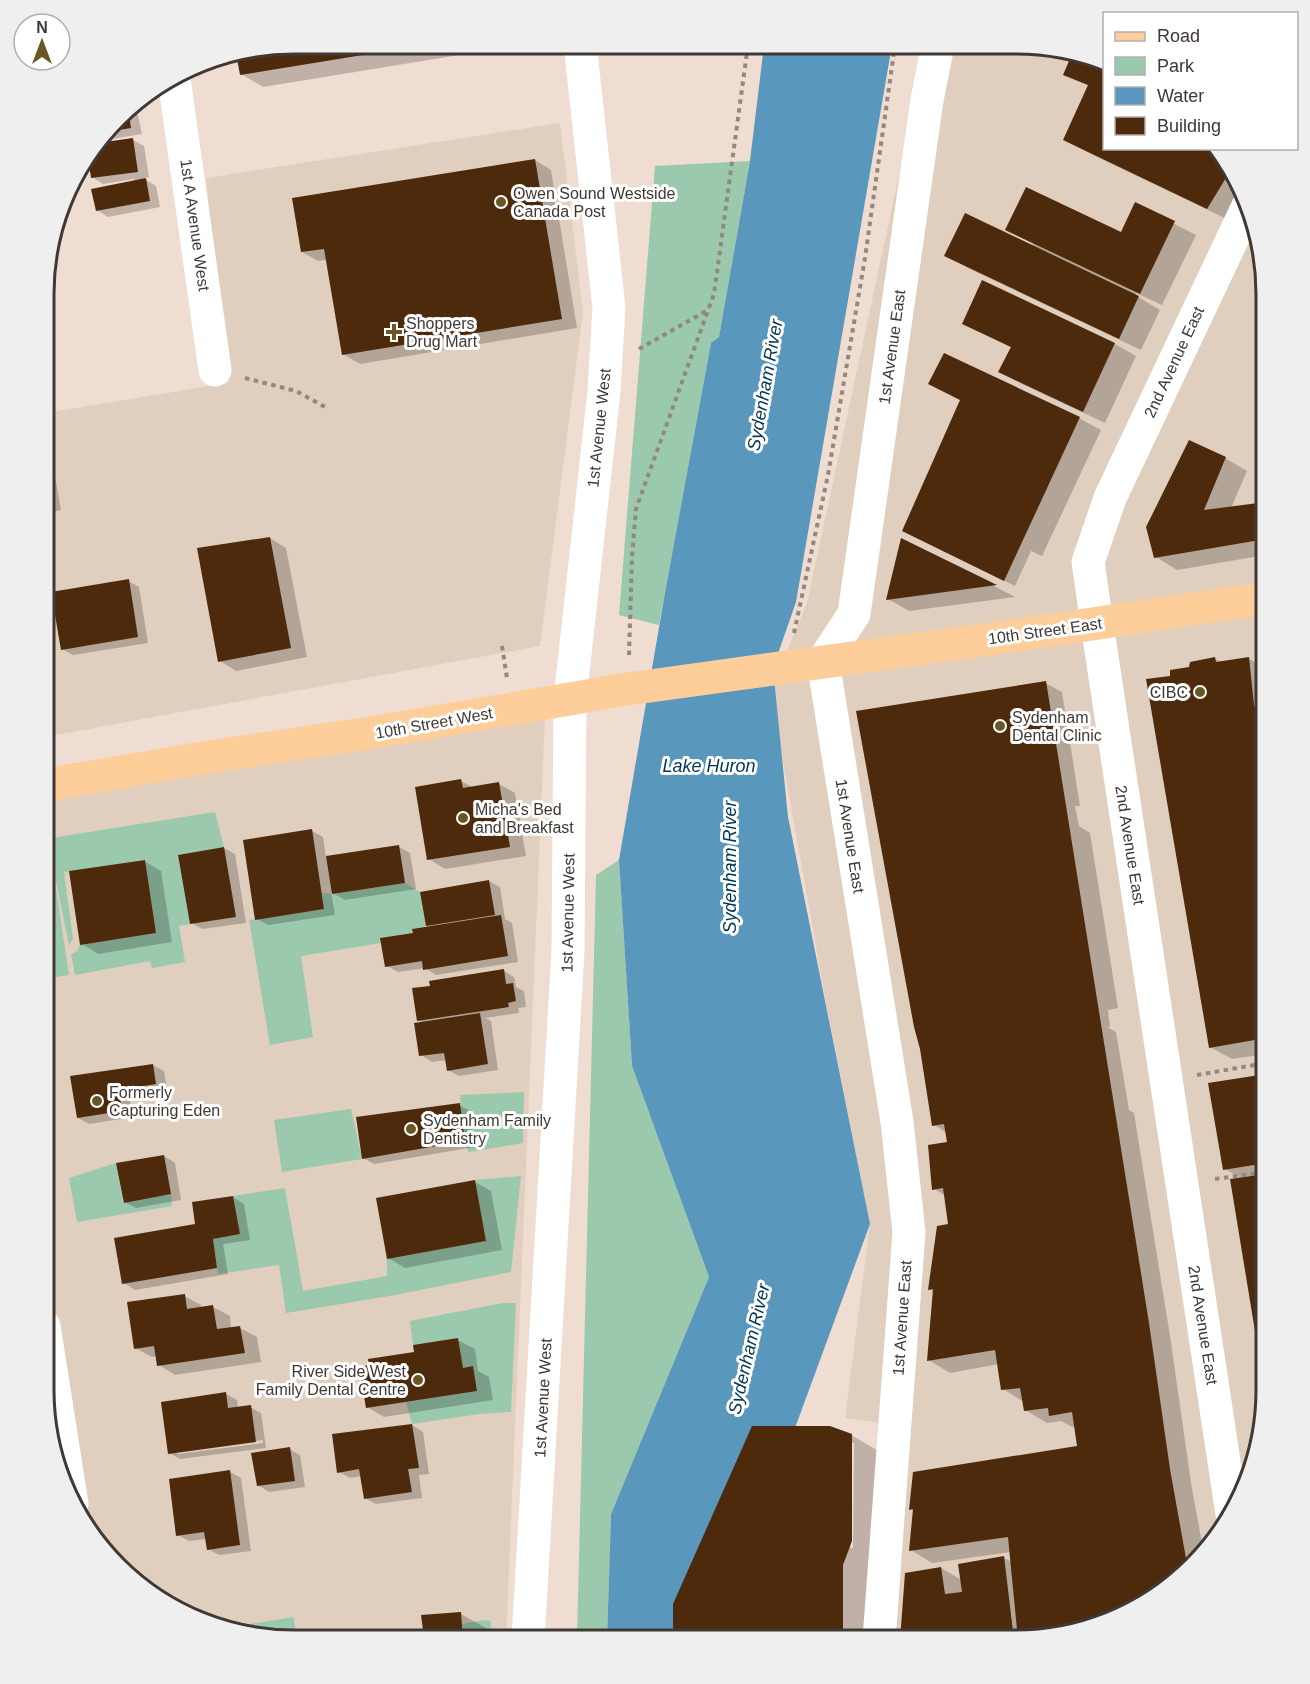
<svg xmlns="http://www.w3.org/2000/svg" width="1310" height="1684" font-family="Arial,sans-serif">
<rect width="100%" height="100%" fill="#f0ddd1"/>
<path fill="#e0cebe" d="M927,45L1049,46L1104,67V148L1214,149L1233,169L1258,230L1266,294V1406L1253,1470L1224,1529L1141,1607L1032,1640H892L903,1426L845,1418L870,1224L825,997L781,750L774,682L807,603Z
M560,123L583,312L540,646L45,737V413L228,383L206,178Z
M545,716L506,1640H278L214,1627L155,1598L77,1515L44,1390L45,797Z"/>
<path fill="#9ac9ad" d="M750,161L719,337L711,343L659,625L619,615L655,166Z
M1266,650V736H1265L1258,651Z
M215,812L224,847L178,855L190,924L179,926L185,962L152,968L150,961L75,975L71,954L77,951L80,945L156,933L145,860L64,872L73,939L69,945L52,862L69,975L44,979L45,839Z
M619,860L632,1066L709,1277L611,1514L607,1640H577L596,875Z
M405,883L420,892L426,926L413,929V933L380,938L381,943L301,956L313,1037L270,1045L249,920L324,909L322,893L332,894Z
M524,1092L523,1143L469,1152L465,1144L460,1095Z
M351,1109L362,1159L282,1172L274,1120Z
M116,1163L124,1203L171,1194L172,1206L77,1222L69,1178Z
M521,1176L511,1272L395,1295L286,1313L279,1265L218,1274L213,1239L240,1234L233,1196L285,1188L303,1291L387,1276V1259L486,1241L475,1180Z
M503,1303H516L511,1412L479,1414L412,1424L406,1402L477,1391L473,1366L463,1368L458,1338L413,1345L410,1321Z
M293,1617L298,1640H278L226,1630V1628Z
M483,1620L491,1621L490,1640H463L462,1624Z"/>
<path fill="#5a97bc" d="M764,45H892L796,602L773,668L788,817L870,1224L717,1640H607L611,1514L709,1277L632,1066L619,860L666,587L711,343L719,337L750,161Z"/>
<path fill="#0003" fill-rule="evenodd" d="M294,44H489L490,50L263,87L241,74L238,53Z
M641,45H686L649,49Z
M1073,55L1104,67V148H1214L1233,169L1244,195L1229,220L1087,152L1065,139L1089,86L1076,80Z
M135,102L142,134L100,141L129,106Z
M133,140L144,146L149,177L143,178L156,186L160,207L108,217L97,210L135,182L134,179L103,184L92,177L89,155L97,145Z
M535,160L551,170L577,328L360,364L343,354L327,260L318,261L302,252Z
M1135,204L1196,235L1162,305L1136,293L1135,295L1160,310L1141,350L968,268L946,255L1032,247L1033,244L1007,229L1121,234Z
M983,282L1115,344L1136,356L1105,423L1022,384L1000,372L1012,348L964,323Z
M930,384L1079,418L1101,430L1042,556L1031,551L1015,586L903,531L962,401Z
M45,450L51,453L61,510L45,514Z
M1225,458L1247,471L1231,508L1266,503V555L1177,570L1156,557Z
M270,538L286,548L307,657L236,671L220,661Z
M902,540L996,587L1015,597L909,611L888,599Z
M128,581L139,587L148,643L73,655L62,649Z
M1248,658L1265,668L1266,682V1054L1232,1059L1210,1047L1172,677L1215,659L1221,662Z
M1045,683L1062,692L1080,806H1075L1079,826L1090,833L1118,1008L1108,1010L1110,1027H1107L1116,1032L1129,1110L1134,1113L1170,1336L1191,1483L1203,1549L1141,1607L1032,1640H901L941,1568L962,1580L1004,1558L1012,1562L1011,1552L932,1563L911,1550L915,1512L911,1509L1079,1447L1076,1426L1072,1427L1061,1421L1047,1423L1025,1410L1024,1402L1003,1389L999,1364L950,1373L929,1360L934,1292L929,1289L950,1226L946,1196L934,1189L949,1143L947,1133L934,1125Z
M461,781L474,788L499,784L515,793L526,856L445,869L429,859Z
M312,831L323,837L326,858L399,847L410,853L416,889L345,900L331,892L335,915L268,925L257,919Z
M224,848L235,854L246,923L202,929L192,923Z
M144,861L161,871L172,942L98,954L82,944Z
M489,881L500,887L505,919L512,923L518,962L436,975L425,968L398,972L387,966L415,935L428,928L422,893Z
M504,971L514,977L516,987L524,991L526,1007L518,1008L519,1013L485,1018L491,1021L498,1070L459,1076L448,1070L447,1060L432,1062L421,1055L424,1023L418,1020Z
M153,1065L164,1071L167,1090L129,1096L133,1117L89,1124L78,1118Z
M1266,1076V1391L1243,1179L1225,1169L1209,1084Z
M459,1105L470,1111L475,1147L374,1164L363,1158Z
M164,1156L175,1163L181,1200L136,1208L125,1202Z
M475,1182L491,1191L502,1250L405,1268L388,1258Z
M233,1197L244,1204L250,1240L223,1244L228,1274L135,1290L124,1283Z
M184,1296L201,1305V1308L213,1307L230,1316L231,1329L240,1328L257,1337L261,1362L175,1375L159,1365L157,1356L152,1357L135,1348Z
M458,1340L475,1349L478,1371L489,1377L493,1400L384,1417L367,1407L416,1354Z
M226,1394L237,1400L238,1408L250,1407L261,1413L266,1448L180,1459L169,1453ZM263,1440V1443L177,1454V1451Z
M412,1425L423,1432L429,1474L419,1475L422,1498L376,1504L365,1498L362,1476L350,1478L339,1472Z
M851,1435L882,1453L873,1640H675ZM851,1443H854L853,1548H850Z
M289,1449L300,1455L305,1487L269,1492L258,1485Z
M230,1472L241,1478L251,1551L219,1555L208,1549L207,1539L189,1541L178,1535Z
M461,1614L491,1631L492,1640H313L424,1631Z"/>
<path fill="#4d2a0c" d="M294,44H424V45L240,75L236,53Z
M1072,54L1104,67V148H1214L1232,168L1207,209L1063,140L1088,85L1063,75Z
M128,108L131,128L107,132Z
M133,138L138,172L91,178L88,156L98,143Z
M535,159L562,319L342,355L324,249L301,252L292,198Z
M146,178L150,201L96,211L91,189Z
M1026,187L1121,232L1135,202L1175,221L1140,294L1005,230Z
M965,213L1139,296L1119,339L944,256Z
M982,280L1115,343L1083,412L998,372L1011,347L962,324Z
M944,353L1080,417L1004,581L902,531L960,400L928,384Z
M1189,440L1226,457L1204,510L1266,502V539L1154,558L1146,527Z
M45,479L51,505L45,506Z
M270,537L291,648L218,662L197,548Z
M901,538L997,585L886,600Z
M129,579L138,637L61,650L51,592Z
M1215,657L1216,662L1249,657L1254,705L1266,740V1038L1209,1048L1146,679L1170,676V670L1189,667L1190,662Z
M1046,681L1149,1323L1170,1469L1187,1564L1141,1607L1032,1640H1018L1008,1537L909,1551L913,1509L909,1510L913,1472L1077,1446L1072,1412L1049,1416L1048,1408L1024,1411L1020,1388L1001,1390L995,1350L927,1361L933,1289L928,1290L937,1226L948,1224L943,1188L932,1190L928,1145L947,1142L944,1124L932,1126L920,1049L914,1027L856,711Z
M461,779L463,788L499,782L510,847L427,860L415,787Z
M312,829L324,909L255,920L243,840Z
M399,845L405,883L332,894L326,856Z
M224,847L236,917L190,924L178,855Z
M145,860L156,933L80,945L69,871Z
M489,880L495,915L426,926L420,892Z
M501,915L508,956L423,970L422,961L385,967L380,938L413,933L412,929Z
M504,969L506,984L513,983L516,1001L508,1003L509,1007L417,1021L412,988L430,986L429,981Z
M480,1013L488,1064L447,1071L444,1053L419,1056L414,1023Z
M153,1064L156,1084L119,1090L122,1111L77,1118L70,1076Z
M1266,1074V1163L1223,1170L1208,1083Z
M460,1103L465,1141L362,1159L356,1117Z
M164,1155L171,1194L124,1203L116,1163Z
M1266,1174V1392H1265L1230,1179Z
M475,1180L486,1241L387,1259L376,1198Z
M233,1196L240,1234L213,1239L217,1268L122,1284L114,1238L195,1224L192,1202Z
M185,1294L187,1309L213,1305L217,1329L240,1326L245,1353L157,1366L154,1346L134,1349L127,1302Z
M458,1338L463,1368L473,1366L477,1391L366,1408L359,1367L369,1365L368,1359L414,1352L413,1345Z
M226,1392L228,1408L251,1405L256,1442L168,1454L161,1402Z
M412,1424L419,1468L408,1469L412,1492L364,1499L359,1469L337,1473L332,1434Z
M752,1426H830L852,1434V1541L843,1565V1640H673V1604Z
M290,1447L295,1481L257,1486L251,1453Z
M230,1470L240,1545L207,1550L204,1532L176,1536L169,1479Z
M1004,1556L1014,1640H900L905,1573L941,1567L945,1594L962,1592L958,1564Z
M461,1612L463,1640H315V1638L423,1630L421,1615Z"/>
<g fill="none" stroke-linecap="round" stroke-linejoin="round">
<path stroke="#93877e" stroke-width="4" stroke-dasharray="4.5 4.5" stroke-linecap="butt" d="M639,349L708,310
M245,378L296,391L327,408
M794,633L828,475L865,258L895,45
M502,646L507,678
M629,655L632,557L636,509L714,294L748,45
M1197,1075L1266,1063
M1215,1179L1266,1172"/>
<path stroke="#fff" stroke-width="33" d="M174,79L215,370
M1097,624L1088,562L1110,498L1248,206
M528,1640L568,950L570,699L604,391L609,308L580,44
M879,1640L909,1232L897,1122L823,661L854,614L927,100L938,45"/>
<path stroke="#fff" stroke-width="33" d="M1097,624L1232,1514
M44,1326L72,1504"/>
<path stroke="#fdce99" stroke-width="33" d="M45,785L214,756L370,733L628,689L998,638L1266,598"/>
</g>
<g fill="#685725" stroke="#fff" stroke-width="2">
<circle cx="501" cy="202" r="6"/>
<path d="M391 323h6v6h6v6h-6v6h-6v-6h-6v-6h6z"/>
<circle cx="1200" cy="692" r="6"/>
<circle cx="1000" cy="726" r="6"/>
<circle cx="463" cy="818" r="6"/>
<circle cx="97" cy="1101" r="6"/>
<circle cx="411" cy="1129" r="6"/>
<circle cx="418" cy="1380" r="6"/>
</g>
<g text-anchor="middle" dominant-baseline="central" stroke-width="6" stroke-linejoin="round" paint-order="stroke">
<g font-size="16" fill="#3f3833" stroke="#fff" text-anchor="start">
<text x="513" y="193">Owen Sound Westside<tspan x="513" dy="18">Canada Post</tspan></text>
<text x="406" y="323">Shoppers<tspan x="406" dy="18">Drug Mart</tspan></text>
<text x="1188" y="692" text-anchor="end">CIBC</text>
<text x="1012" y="717">Sydenham<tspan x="1012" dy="18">Dental Clinic</tspan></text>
<text x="475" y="809">Micha's Bed<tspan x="475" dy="18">and Breakfast</tspan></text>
<text x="109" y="1092">Formerly<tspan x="109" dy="18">Capturing Eden</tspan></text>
<text x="423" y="1120">Sydenham Family<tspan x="423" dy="18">Dentistry</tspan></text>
<text x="406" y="1371" text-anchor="end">River Side West<tspan x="406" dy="18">Family Dental Centre</tspan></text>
</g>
<g font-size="16" fill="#3f3833" stroke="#fff">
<text transform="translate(195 225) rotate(82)">1st A Avenue West</text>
<text transform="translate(892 347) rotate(-82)">1st Avenue East</text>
<text transform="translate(1174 362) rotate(-65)">2nd Avenue East</text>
<text transform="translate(599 428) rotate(-84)">1st Avenue West</text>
<text transform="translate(1045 631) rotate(-8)">10th Street East</text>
<text transform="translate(434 723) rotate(-10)">10th Street West</text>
<text transform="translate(850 836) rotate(81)">1st Avenue East</text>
<text transform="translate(1130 845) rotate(81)">2nd Avenue East</text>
<text transform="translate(568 913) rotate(-89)">1st Avenue West</text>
<text transform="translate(902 1318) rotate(-86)">1st Avenue East</text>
<text transform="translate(1203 1325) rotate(81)">2nd Avenue East</text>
<text transform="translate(543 1398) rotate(-87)">1st Avenue West</text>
</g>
<g font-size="18" font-style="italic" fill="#00364f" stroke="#fff">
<text transform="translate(765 385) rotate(-80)">Sydenham River</text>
<text x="709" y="766">Lake Huron</text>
<text transform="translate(730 867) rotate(-90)">Sydenham River</text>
<text transform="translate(749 1349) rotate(-77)">Sydenham River</text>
</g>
</g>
<path d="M0 0H1310V1684H0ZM294 54H1016A240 240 0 0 1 1256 294V1390A240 240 0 0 1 1016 1630H294A240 240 0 0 1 54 1390V294A240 240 0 0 1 294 54Z" fill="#f0efef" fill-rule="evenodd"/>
<path fill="none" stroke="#3f3833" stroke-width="3" d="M294 54H1016A240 240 0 0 1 1256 294V1390A240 240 0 0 1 1016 1630H294A240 240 0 0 1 54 1390V294A240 240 0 0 1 294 54Z"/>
<rect x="1103" y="12" width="195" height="138" fill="#ffffff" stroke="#b2afad" stroke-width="1.5"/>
<rect x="1115" y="32" width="30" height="9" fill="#fdce99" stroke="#b2afad" stroke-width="1.5"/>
<text x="1157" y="42" font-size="18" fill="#3f3833">Road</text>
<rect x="1115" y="57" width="30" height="18" fill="#9ac9ad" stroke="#b2afad" stroke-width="1.5"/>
<text x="1157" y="72" font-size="18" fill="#3f3833">Park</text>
<rect x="1115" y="87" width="30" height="18" fill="#5a97bc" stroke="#b2afad" stroke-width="1.5"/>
<text x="1157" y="102" font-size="18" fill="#3f3833">Water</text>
<rect x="1115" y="117" width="30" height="18" fill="#4d2a0c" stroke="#b2afad" stroke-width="1.5"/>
<text x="1157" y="132" font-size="18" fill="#3f3833">Building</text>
<g transform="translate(42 42)"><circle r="28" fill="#ffffff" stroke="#b2afad" stroke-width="1.5"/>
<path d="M0-4.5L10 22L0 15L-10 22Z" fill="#685725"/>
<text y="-9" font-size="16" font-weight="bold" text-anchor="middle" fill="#3f3833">N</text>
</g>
</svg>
